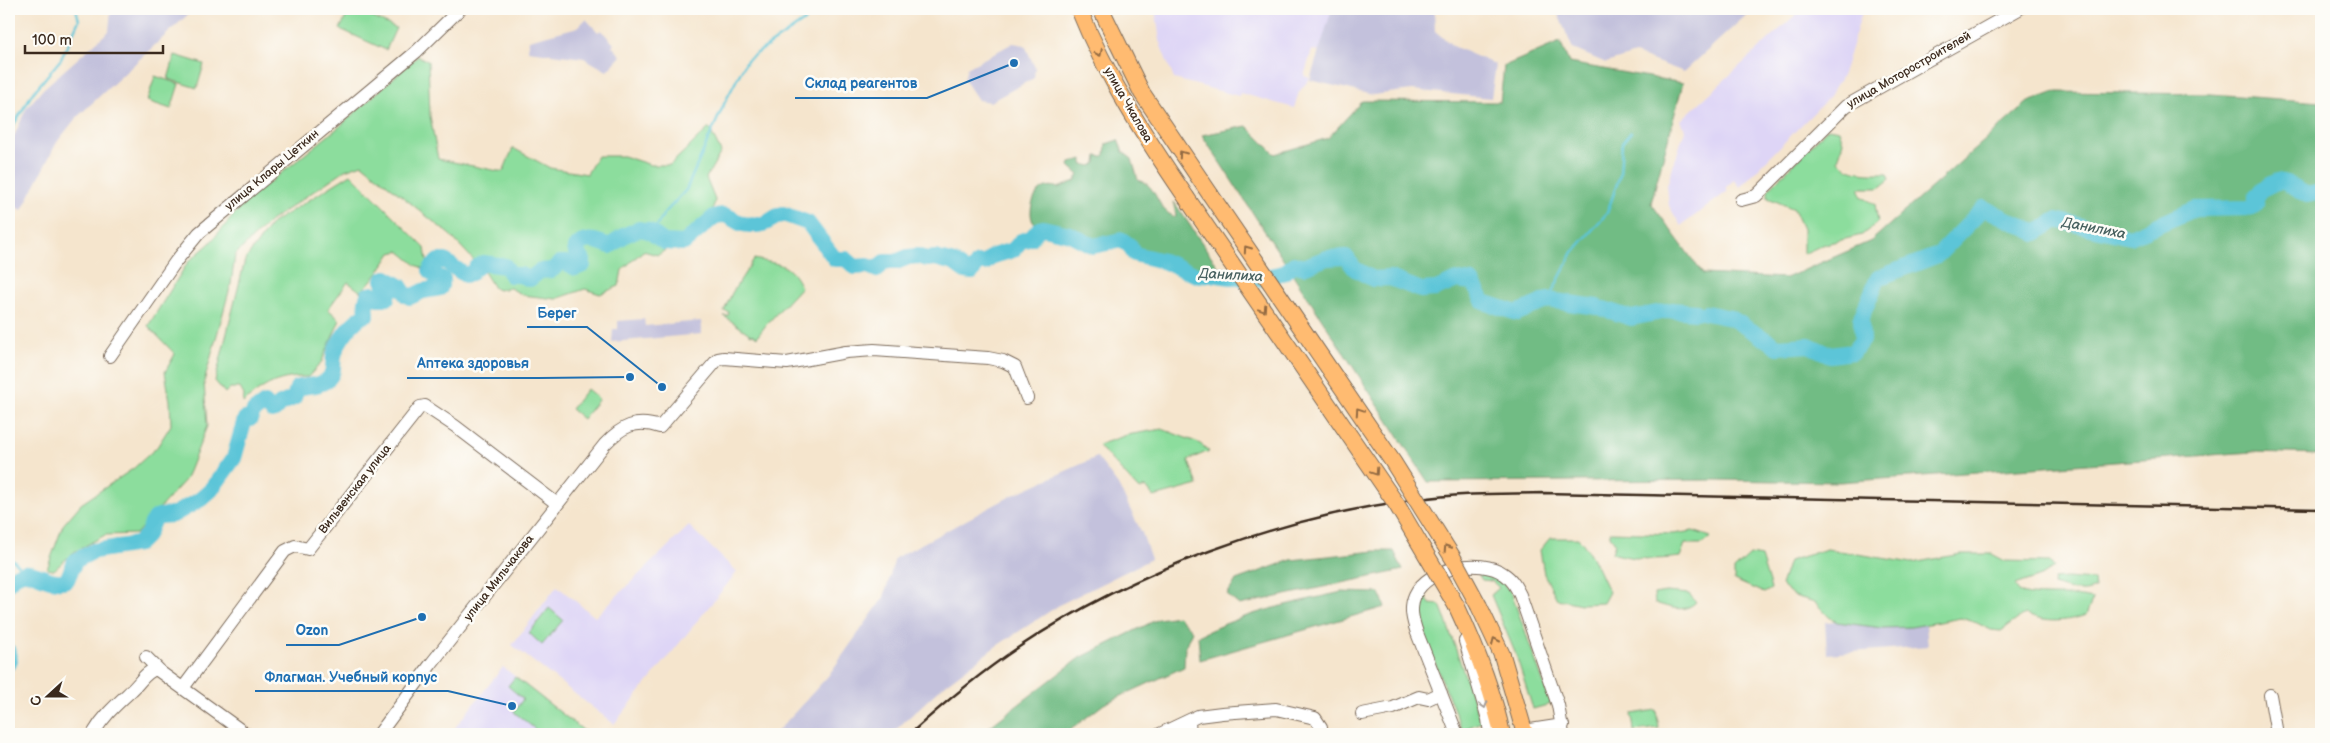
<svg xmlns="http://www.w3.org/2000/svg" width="2330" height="743" font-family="'Balsamiq Sans',sans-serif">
<rect width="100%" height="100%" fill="#fdfcf7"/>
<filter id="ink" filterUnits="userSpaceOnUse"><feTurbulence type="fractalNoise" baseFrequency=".02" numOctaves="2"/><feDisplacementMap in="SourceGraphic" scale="10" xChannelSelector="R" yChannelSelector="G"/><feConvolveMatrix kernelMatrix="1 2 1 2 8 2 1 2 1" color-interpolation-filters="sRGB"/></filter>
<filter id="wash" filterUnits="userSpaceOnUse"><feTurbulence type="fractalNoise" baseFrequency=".0096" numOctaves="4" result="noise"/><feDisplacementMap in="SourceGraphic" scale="20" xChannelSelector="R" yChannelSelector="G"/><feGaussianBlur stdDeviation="1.12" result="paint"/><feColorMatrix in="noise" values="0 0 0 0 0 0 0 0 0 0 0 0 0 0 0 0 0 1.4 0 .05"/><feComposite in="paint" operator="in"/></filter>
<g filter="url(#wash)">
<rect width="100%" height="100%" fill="#f5e5cd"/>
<path fill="#ded5f6" d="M1155,9H1339L1321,52L1312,50L1304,76L1310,78L1299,92L1294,108L1240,93L1239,96L1174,79L1161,46Z
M1802,9H1863L1843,74L1830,96L1740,187L1734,180L1726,187L1728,191L1681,226L1669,206L1667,185L1685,130L1681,120Z
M689,526L737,572L614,724L512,645L557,586L595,617Z
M503,667L588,734H450Z"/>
<path fill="#c3c1dc" d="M111,9H194L76,118L57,142L22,210L9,204V148L26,109L43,89L109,31Z
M1332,9H1434L1435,31L1453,46L1496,65L1491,98L1412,90L1373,95L1310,80Z
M1556,9H1753L1684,72L1635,54L1606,63L1573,49Z
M586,19L598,32L601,30L614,44L612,46L621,56L607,71L584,58L528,51L529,40L578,27Z
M1013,43L1025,45L1035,68L1034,78L990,102L978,100L964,79L967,68Z
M644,319L645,326L701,321L702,334L612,342L613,329H618V321Z
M1097,457L1118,485L1142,533L1151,559L1061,604L995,647L942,687L891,734H775L828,676L884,597L895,558L1015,494Z
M1925,614L1928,646L1827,654L1825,622Z"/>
<path fill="#8cdd9d" stroke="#64845e" d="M350,9H354L396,28L386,50L340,29Z
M175,55L204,64L197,88L168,79Z
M418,56L428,61L430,116L438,159L503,172L513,148L550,168L587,174L597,156H623L651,165H670L709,128L721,152L706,178L715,200L708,231L683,238L658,255L643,251L622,270L619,286L600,294L585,289L556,299L523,295L510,288L498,290L494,288L483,270L450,235L362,164L345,170L270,221L235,255L231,284L204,382L207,426L186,479L136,534L105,535L74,552L54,570L47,569L63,525L81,504L134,468L157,447L171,425L170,401L165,372L175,354L148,326L188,262L209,244L245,202L339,127Z
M155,76L179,84L171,109L147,101Z
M1828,128L1839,130L1843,142L1838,160C1850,175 1870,173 1888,173L1890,179L1879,188H1858L1862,197L1875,204L1878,222L1862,235L1825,244L1803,254V229L1794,209L1768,198V190Z
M351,174L425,248L427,261L431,264L429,271L416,265L399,251L391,253L378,273L361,292L348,282L328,309L340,320L321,363L308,377C280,376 263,385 243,403L244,395L240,388H230L225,393L215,381L245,260L272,223Z
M754,259C780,265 789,262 801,287L766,325L757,337L753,334L751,335L724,316H728L729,312L724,311L732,293Z
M587,389L599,399L583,419L571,409Z
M1162,429L1199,443L1209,451L1188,460L1198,485L1154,497L1146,487L1139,490L1098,445L1127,435Z
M1693,531L1711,537L1702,544H1685L1680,557C1657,560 1635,560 1612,553L1615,543L1610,536V532L1673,534Z
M1550,538H1578C1593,553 1599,574 1609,592L1603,603L1581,604L1557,599L1544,574L1540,550Z
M1827,549L1912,563L1961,554H1992L2005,561L2050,562L2054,568L2043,575L2015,585L2020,593C2045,599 2069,593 2093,599L2086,615C2065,622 2045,624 2025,614L2001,631L1991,630L1977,623L1961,618L1911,627L1882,628L1837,622L1829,617L1815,602L1794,596L1781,585L1789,561Z
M1750,555L1761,557L1771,589L1764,593L1734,580V570Z
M1478,574L1498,578L1511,592L1551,704L1533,709L1516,655L1491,595L1499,588L1492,581L1482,580Z
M2066,578L2094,580L2095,588C2081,595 2067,589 2053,585L2054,579Z
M1666,592L1689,594L1696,602C1684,614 1669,607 1655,603L1654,594Z
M1424,594L1430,604L1440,605L1444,615L1481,722L1462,730L1418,620L1417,606Z
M549,608L563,620L542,645L529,633Z
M515,677L588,734H531L535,729L514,712L523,699L508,686Z
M1656,710L1659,728L1634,731L1632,714Z"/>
<path fill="#71bc84" stroke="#567351" d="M1560,42L1569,63L1683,83L1651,203L1703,274L1786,278L1871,241L2028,102L2055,92L2211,94L2321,102V454L2252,452L1840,482L1716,480L1428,482L1202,135L1247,126L1275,154L1328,138L1362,101L1500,102L1504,66Z
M1118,140L1123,152L1132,159L1138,180C1159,185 1155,211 1176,217L1174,202L1224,275L1208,272L1196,274L1162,257L1136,252L1125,238L1092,243L1071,231L1055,228L1048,223L1041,225L1033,222C1026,208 1038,179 1058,188L1075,181L1079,175L1069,166L1070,163L1082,159V164L1092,166L1096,163L1097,156L1101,157L1105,155L1106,144Z
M1375,551H1394L1403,570L1239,605L1227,595L1236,580L1291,560Z
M1342,592L1380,593L1385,607L1200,660L1198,636C1244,613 1292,603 1342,592Z
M1178,616L1192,631L1185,647L1184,667L1104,704L1065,734H980L1078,659L1158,619Z"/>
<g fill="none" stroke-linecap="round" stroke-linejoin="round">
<path stroke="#5cc5d8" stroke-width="2.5" d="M9,133L32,94L61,59L79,20L76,9
M653,233L663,215L686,190L725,102L747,60L822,9
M1548,300L1573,252L1607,213L1620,175L1622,143L1631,132
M9,560H13L18,565V573"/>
<path stroke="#5cc5d8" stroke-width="16" d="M476,268L483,263L505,266L511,275H520L530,279L540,271L552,270L560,263H566L576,268L583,265V260L576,252L575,248C586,235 598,242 610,246L625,235L639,229L649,231L664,242L684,243L714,217C726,212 730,218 740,223C745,225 752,225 757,225C768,225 773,217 783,214L808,223L835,259H846L855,267L868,266L877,270L884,262H896L908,257L918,256L927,259L935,258L954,263L965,271L972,272L978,263H985L993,256L1013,250L1021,241L1031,238L1039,229L1043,228L1070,234L1093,246L1122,240L1130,246L1134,254L1163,261L1197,275L1209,274L1254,280L1283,273L1294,264L1303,267L1327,258L1346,257L1355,269L1373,279L1390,278L1421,290L1436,289L1457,280L1472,282L1484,302L1517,313L1548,300L1597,307
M1604,309L1631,318L1672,310L1696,312
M1706,313L1731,318L1778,347L1809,345L1830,355L1853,352L1862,340L1861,318L1878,278L1938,255L1984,208L2036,233L2056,220L2130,237L2195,209L2252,208L2256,205V197L2262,189L2278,181L2286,183L2307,195L2321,192
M9,582C29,559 44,587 67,580L75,561L94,551L138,544L147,535L154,519L159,516L173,515L201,499L211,490L234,458L245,419H250L254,411L265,403L272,411L275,410L280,404L294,398L297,388C307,385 318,387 327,380C336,372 332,365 334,356C337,341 353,320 367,314L366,301L368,295L373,294L380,299L387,298L388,292L383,280L386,278L400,286L406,295L410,297L423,291L440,288L443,279L434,275L430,270L438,261H445L465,275L471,273
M9,652L10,661L9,663"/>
</g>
</g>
<g filter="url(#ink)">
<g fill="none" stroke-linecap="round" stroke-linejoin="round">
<defs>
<path id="minor" d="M1741,200L1756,196L1846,106L2019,9
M110,356L176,261L199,233L416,52L460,9
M1465,641L1488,719L1490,734
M146,657L159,670
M183,688L285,551L295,546L308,549L420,407L425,406L455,426L556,503
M2270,695L2277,734
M1362,714L1393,708L1419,697L1428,699L1441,693
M1189,722L1190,734
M1524,731L1563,725
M93,734C104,715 117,704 132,690C141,682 145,672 156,669L246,734
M379,734L431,664L605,444C622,426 636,419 660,427L718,359L724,358L787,363L846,352L874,350L988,358L1003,361L1015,367L1027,398
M1160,734L1198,716L1222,713L1276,709L1315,718L1321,727V734
M1457,734L1417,633C1413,621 1409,608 1415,595C1427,568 1480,557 1504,574C1512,579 1516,587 1520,595L1558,705L1563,734"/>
<path id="major" d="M1079,9C1106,76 1145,137 1186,197
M1101,9L1142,93L1210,194
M1479,606L1502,655L1525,734
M1457,607C1476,648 1493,690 1502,734"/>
</defs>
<use href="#minor" stroke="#7c6b5b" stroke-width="14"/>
<use href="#major" stroke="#7c6b5b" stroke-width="18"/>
<use href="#minor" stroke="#fff" stroke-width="12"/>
<use href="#major" stroke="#ffbb71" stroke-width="16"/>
<path stroke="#3b2a1e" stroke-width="2.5" d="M910,734C944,703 980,673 1019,647C1134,570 1282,516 1419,499C1460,493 1502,494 1544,493L2321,509"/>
<defs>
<path id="major-bridge" d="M1210,194L1393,462L1453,558L1479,606
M1186,197L1397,505L1457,607"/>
</defs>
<use href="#major-bridge" stroke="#7c6b5b" stroke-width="18" stroke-linecap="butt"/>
<use href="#major-bridge" stroke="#ffbb71" stroke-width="16"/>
</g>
<defs><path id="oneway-chevron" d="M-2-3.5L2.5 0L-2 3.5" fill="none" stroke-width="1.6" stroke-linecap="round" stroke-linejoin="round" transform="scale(1.25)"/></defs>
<g stroke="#936b43">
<use href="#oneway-chevron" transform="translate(1099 53) rotate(64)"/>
<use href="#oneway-chevron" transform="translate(1182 154) rotate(-125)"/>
<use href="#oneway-chevron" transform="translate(1247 249) rotate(-125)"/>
<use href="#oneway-chevron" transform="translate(1263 309) rotate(56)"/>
<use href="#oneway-chevron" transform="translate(1359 411) rotate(-124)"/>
<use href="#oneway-chevron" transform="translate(1375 472) rotate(56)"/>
<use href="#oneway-chevron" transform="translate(1447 548) rotate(-122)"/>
<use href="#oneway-chevron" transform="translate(1495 641) rotate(-114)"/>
</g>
<use stroke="#a79f9a" href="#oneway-chevron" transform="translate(1484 705) rotate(73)"/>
</g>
<g text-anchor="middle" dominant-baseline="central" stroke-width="5" stroke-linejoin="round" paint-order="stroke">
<g font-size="12" fill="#3b2a1e" stroke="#fdfcf7">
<text transform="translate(1909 70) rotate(-30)">улица Моторостроителей</text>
<text transform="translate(1128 105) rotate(60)">улица Чкалова</text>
<text transform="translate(272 170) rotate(-40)">улица Клары Цеткин</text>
<text transform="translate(355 489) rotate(-52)">Вильвенская улица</text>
<text transform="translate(499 578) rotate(-52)">улица Мильчакова</text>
</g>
<g font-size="14" font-style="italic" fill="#47605f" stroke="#fdfcf7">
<text transform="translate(2094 228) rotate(11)">Данилиха</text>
<text transform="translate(1231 275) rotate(3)">Данилиха</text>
</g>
</g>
<path fill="none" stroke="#1f6fb2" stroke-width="2" d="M1014 63L927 98H795M662 387L587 327H527M630 377L539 378H407M422 617L339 645H286M512 706L448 691H255"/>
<g fill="#1f6fb2" stroke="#fdfcf7" stroke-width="2">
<circle cx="1014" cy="63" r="5"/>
<circle cx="662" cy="387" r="5"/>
<circle cx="630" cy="377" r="5"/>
<circle cx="422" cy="617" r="5"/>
<circle cx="512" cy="706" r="5"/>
</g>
<g font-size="14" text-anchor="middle" font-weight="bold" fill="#1f6fb2" stroke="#fdfcf7" stroke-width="5" stroke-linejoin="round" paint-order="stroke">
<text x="861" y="88">Склад реагентов</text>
<text x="557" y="318">Берег</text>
<text x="473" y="368">Аптека здоровья</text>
<text x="312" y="635">Ozon</text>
<text x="351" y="682">Флагман. Учебный корпус</text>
</g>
<rect width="2330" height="743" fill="none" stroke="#fdfcf7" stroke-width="30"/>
<g transform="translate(48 696) rotate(249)" stroke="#fdfcf7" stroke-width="4" paint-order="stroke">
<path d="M0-4L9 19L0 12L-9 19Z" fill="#3b2a1e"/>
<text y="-8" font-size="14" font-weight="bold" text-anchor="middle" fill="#3b2a1e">С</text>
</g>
<path d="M25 45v8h138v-8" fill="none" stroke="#3b2a1e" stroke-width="2.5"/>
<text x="32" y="45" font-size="15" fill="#3b2a1e" stroke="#fdfcf7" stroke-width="4" paint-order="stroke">100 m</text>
</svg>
